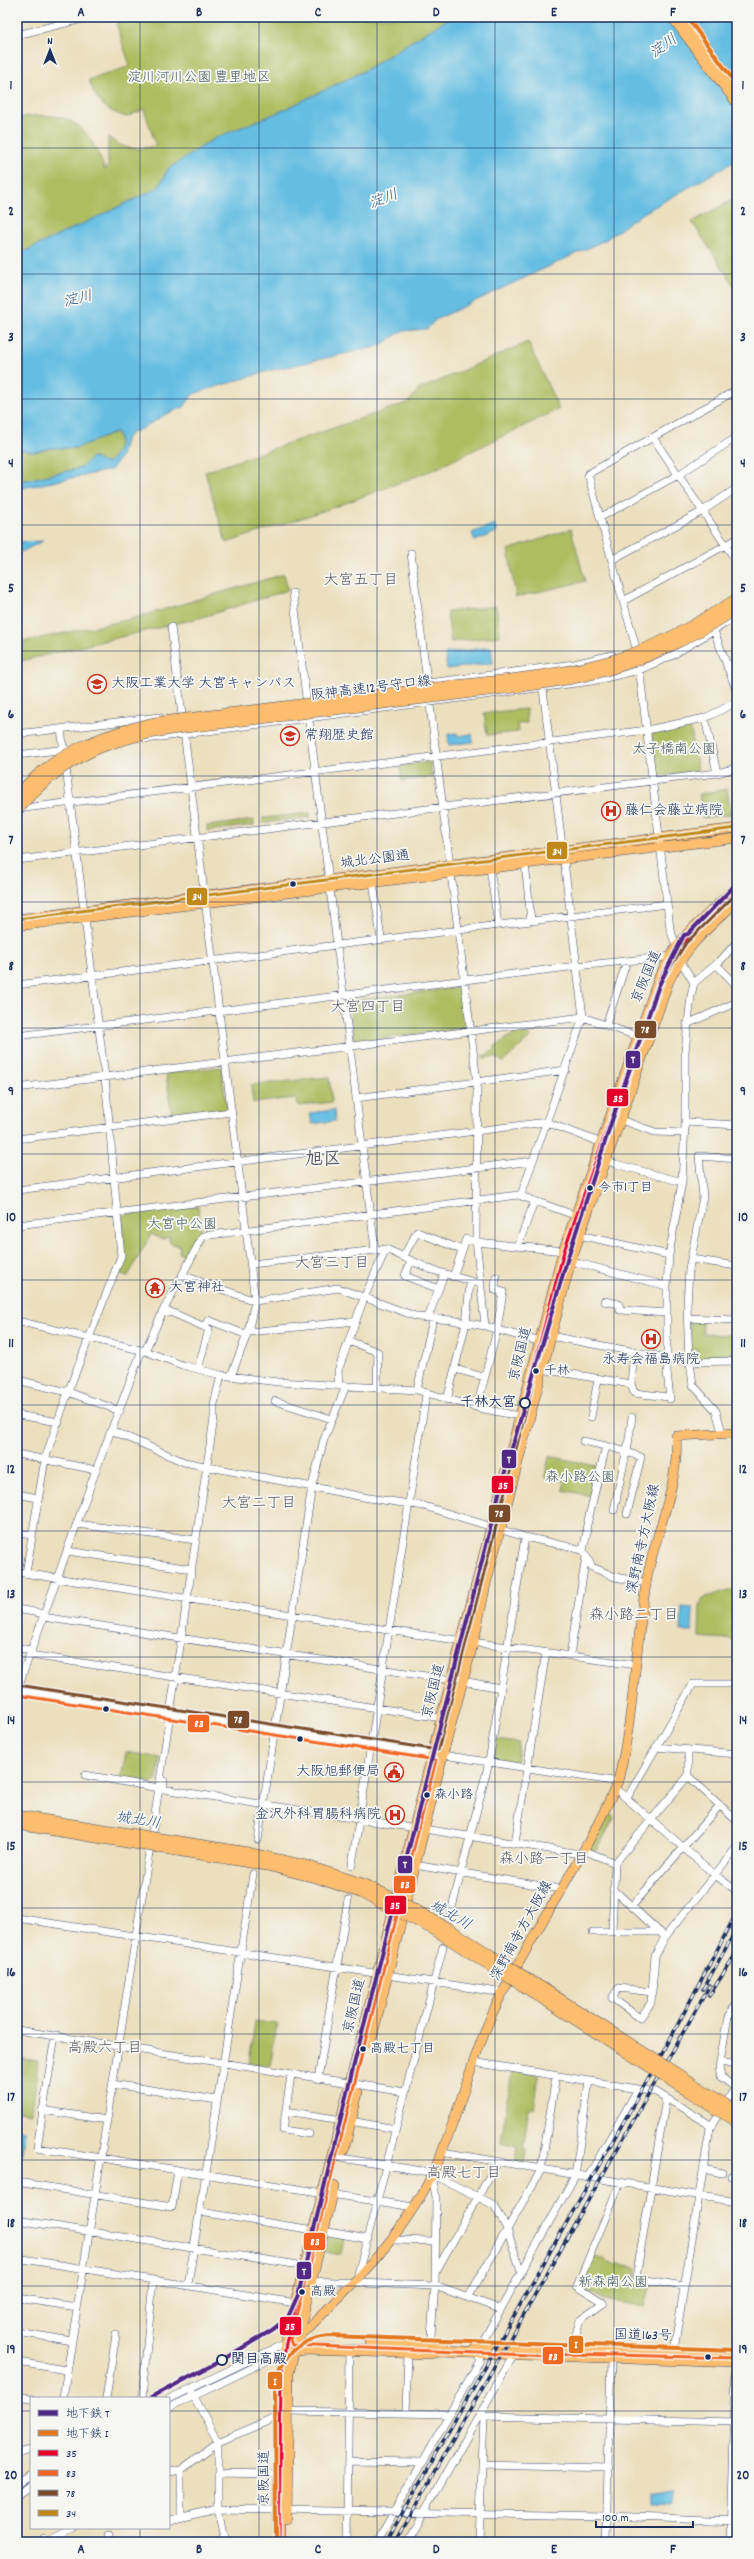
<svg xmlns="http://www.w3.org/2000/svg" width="754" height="2559" font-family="Dekko,'Klee One',sans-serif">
<rect width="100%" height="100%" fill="#f6f6f2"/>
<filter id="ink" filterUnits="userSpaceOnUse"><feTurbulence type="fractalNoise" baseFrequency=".025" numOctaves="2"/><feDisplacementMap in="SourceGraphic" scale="8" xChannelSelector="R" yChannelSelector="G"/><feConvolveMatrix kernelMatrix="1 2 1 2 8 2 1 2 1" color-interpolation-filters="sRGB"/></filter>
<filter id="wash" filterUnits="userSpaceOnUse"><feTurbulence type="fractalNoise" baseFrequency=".012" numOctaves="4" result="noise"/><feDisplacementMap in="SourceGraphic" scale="16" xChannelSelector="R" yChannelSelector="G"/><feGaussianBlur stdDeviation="0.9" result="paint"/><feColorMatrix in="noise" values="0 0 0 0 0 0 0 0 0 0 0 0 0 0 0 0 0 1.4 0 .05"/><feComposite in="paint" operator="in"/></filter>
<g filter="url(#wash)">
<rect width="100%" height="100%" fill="#ecdfbd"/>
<path fill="#aebd60" stroke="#64765f" d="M135,17H451L362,72L279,112L216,138L168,169L159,188L17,255V118C70,110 86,121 105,170L108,166V137C125,151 135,150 156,146L144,109L127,117C107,112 95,101 89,80L130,66L116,23Z
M737,197V290L692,222Z
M528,342L559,409L435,469L338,506L226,543L205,472L409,402L418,390Z
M117,432C122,445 117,455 107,464L92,457L81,468L17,482V449L34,452L51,448H76Z
M571,529L585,581L516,597L508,550Z
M284,574L288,590L203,617L17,662V643L131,619Z
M496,606L500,636L451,642L447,612Z
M526,709L527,723L517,724L518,732L487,735L484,713Z
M690,725L698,771L658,776L656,774L651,734Z
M430,762L432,777L402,781L400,766Z
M727,789L731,814L703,818L699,794Z
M310,813V817L263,823V818Z
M254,820V825L207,831V826Z
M461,987L466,1028L354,1042L349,1001Z
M522,1029L531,1037L503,1062L495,1057L484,1058L483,1056L495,1050V1046Z
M221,1067L227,1110L172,1117L166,1073Z
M329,1077L332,1102L299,1106L295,1098L253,1103L251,1085Z
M198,1206L201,1233L187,1258L179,1253L180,1246L170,1243L169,1237L162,1239L151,1234L128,1276L118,1273L124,1257L122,1219L124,1215Z
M689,1320H702L703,1334L735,1335L734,1358L698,1360L697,1350H690Z
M549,1456L596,1466L598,1469L591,1496L563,1490L565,1481L545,1477Z
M729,1590L737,1591V1640L699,1637L700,1604L703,1598Z
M496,1740L519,1743L516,1762L495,1760Z
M126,1752L160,1758L157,1780L152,1783L121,1778Z
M607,1812L615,1816L596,1852L589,1850L588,1848Z
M255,2021L277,2024L270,2066L249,2063Z
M17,2058L38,2061L32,2113L17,2111Z
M512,2071L539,2075L534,2109L529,2108L523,2148L526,2149L524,2165L515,2164L518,2146L501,2142Z
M329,2234L344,2237L341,2255L325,2252Z
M592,2255L614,2264L636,2268L635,2280L651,2283L645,2307L605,2300L581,2287Z"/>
<path fill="#65bee2" stroke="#4076a0" d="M451,17H737V160L640,215L605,240L435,320L427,329L402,331L379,346L268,371L193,394L184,407L166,414L143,428L131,433L125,440L121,456L111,470L17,489V482L81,468L92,457L107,464C116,455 123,445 117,432L76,448H51L34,452L17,449V255L158,188L168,169L215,138L279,112L362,72Z
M494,524L497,532L475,541L472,533Z
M43,541L17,554V542Z
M491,647L493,663L447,669L445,653Z
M457,733V736L472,734L473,742L449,745L448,734Z
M334,1110L335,1121L312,1124L310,1113Z
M682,1607L693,1608L692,1631H681Z
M17,2129L25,2130L23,2154L17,2153Z
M650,2492L674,2493L673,2504L650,2503Z"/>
</g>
<g filter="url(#ink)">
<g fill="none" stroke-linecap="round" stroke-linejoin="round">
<defs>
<path id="minor" d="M17,35L90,17
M654,439L737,562
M601,517L678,475L737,437
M411,553L477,1082L476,1239L485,1326
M613,559L701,512L737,488
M293,593L375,1249
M625,600L737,539
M171,627L255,1301L248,1332L231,1376
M714,631L737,692
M638,655L588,474L733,392L737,399
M639,666L670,929L683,965L694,983
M727,667L737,661
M320,697L574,664L612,655
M705,718L717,773
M17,734L159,717
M146,739L592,681L639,670L673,655L737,616
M17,755L66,749
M17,809L647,730L705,718L737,702
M17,860L717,773L737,768
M525,863L531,921
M490,868L498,925
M373,882L381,939
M717,965L737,986
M17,985L667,904
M687,1024L737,1002
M606,1025L627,961
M17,1036L577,966L674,956
M17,1088L583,1017L639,1037
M356,1098L566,1070
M621,1120L655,1132L685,1133
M685,1122L737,1125
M17,1139L231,1112
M606,1157L607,1161L616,1164L682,1182
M17,1190L546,1122L602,1143V1145
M521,1195L583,1017L543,689
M17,1225L532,1161
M579,1235L669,1255
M518,1246L534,1202
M403,1257L417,1232L462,1250
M691,1259L737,1266
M411,1261L405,1276L439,1289
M570,1261L667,1286
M251,1264L386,1249L432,1270L481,1284
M182,1275L255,1301L338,1288L418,1317L451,1320L485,1326L533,1340L550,1336L689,1362L736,1361
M453,1277L466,1239L477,1242L564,1251
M604,1301L619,1304L620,1310L667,1313
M163,1311L173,1313L209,1329L198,1369
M428,1318L444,1274
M687,1318L737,1320
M17,1321L145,1351L182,1365L221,1375L278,1382L417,1390L479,1408L514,1415H523
M205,1326L208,1320L247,1335
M248,1332L356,1321
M737,1335V1389
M349,1341L378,1352L377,1388
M145,1351L163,1311L203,1236L518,1195L577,1216
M634,1351L631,1384L634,1393L669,1397
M689,1362L687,1306L689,1269L703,1197L699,1156L737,1159
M690,1362L693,1385L716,1411L722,1432
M455,1369L484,1377
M542,1369L631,1384
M17,1380L68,1392L120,1411
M339,1386L338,1371L364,1298L386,1249
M417,1390L433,1319
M670,1399L667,1372V1286L669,1255L682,1182L685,1125V1051L691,996L694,983L720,961L737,942
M447,1400L466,1323L470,1283
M275,1401L332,1419
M477,1407L497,1330L503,1292L495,1290L496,1277
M17,1415L59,1422
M591,1417L598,1379
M111,1430L184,1462L369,1498L424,1506L525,1537L583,1550L592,1567L615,1577L647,1583
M583,1441L606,1446
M627,1452L641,1457L627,1514
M17,1454L96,1470
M17,1494L38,1498
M614,1510L626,1453
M77,1524L196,1540
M17,1533L32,1535
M583,1550L587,1532L586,1529L606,1446L627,1452L632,1417
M67,1551L192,1569
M17,1572L414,1634L636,1665
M26,1573L45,1459L68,1392L121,1256L105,1077L61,729
M17,1609L45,1614
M43,1617L452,1680
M17,1648L32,1650
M30,1655L442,1718
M570,1655L586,1557
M462,1681L501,1688
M17,1690L613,1781L618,1791L715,1875L737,1891
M17,1690L96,1470L142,1350
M656,1747L737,1754
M85,1775L159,1788
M688,1776L737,1821
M164,1781L163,1789L416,1828
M627,1798L693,1684H737
M424,1829L580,1854
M258,1840L312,1486L324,1439L346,1386
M515,1843L546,1652
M583,1850L615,1863L612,1932
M615,1863L688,1776V1750
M352,1865L426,1395
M414,1865L561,1889
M613,1889L665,1937
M632,1906L720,1805
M451,1912L489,1762L525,1537
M17,1918L504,1993
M593,1932H660
M652,1992L619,1988L612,1998L640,2018L651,2003L655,1956L665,1937L737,1847
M737,2004L728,2016L719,2068L721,2077L737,2089
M17,2030L405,2092
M55,2036L37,2148L414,2207
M473,2062L656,2092L709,2124L710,2128
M720,2062L737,2065
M291,2075L283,2130L309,2134
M318,2079L348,1900
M112,2084L217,2100
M666,2098L636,2278L683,2286
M42,2110L107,2120
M286,2111L342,2120
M350,2121L396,2129
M442,2152L737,2202
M341,2158L428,2172L494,2205L507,2229L521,2272
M703,2169L722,2173
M731,2176L737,2177
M588,2177L638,2089
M17,2182L172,2207L178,2170
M203,2192L253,1874
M200,2212L314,2230
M17,2220L305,2266
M323,2231L368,2239
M392,2240L435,2241
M17,2258L296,2303
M435,2273L497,2163
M357,2278L443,1947
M310,2281L435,2286L500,2309
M188,2286L202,2195
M17,2298L77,2307
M468,2298L541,2170L556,2076
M17,2332L72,2341
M483,2345L484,2339L575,2176L589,2081
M430,2348L435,2286L436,2197L432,2175
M572,2349L580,2320L604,2303L577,2286L620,2183
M673,2356L710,2128L735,2088
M17,2362L66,2370
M190,2389L218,2442V2509L225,2542
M17,2396L31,2398
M63,2398L154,1821L214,1418V1404L221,1375
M106,2398L116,2335
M142,2398L153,2281
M169,2399L286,2343
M169,2408L283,2353
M288,2411L450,2414
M406,2413L408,2353
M480,2416L737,2422
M17,2453L31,2450
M348,2461L422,2462
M482,2465L609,2468
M181,2470V2517
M169,2472L181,2470L218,2442L280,2416
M218,2473L279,2474
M17,2485L31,2475
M17,2495L31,2485
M169,2520L218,2509L607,2516L737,2521
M109,2535L110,2542
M48,2540L72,2528
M40,2542L43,2538
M347,2542L349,2350
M377,2542L480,2360L479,2357
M407,2542L512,2358
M479,2542L484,2416
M606,2542L611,2358
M731,2542L736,2362"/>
<path id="major" d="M17,919L737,828
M17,926L737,838
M295,2341C347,2290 400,2241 432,2175C457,2122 469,2065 493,2012C531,1933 584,1861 618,1781C635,1713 635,1642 648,1573C657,1530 680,1480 676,1436L737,1433"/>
<path id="highway" d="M673,17L737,102
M684,17L737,89
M370,2042L444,1747L473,1641L485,1584L570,1261L668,981C686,944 708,927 737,900
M343,2150L357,2093
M370,2343L430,2345L444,2348
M477,2345L572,2349
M569,2350L737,2353
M286,2352L304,2349L430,2353L439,2351L737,2362
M286,2519L288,2373L334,2186
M279,2542L278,2487L281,2378L286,2343L442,1718L564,1251L660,977L676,949L688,934L737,887"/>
</defs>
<use href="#minor" stroke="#3a496c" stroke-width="8"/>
<use href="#major" stroke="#3a496c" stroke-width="10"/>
<use href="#highway" stroke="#3a496c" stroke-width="12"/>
<use href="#minor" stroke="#fff" stroke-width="7"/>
<use href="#major" stroke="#fcbd6e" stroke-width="9"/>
<use href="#highway" stroke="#fcbd6e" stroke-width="11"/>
<defs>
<path id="rail" d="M703,1989L737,1928
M709,1996L737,1952
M386,2542L667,2045L737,1912
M395,2542L710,1985"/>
</defs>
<use href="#rail" stroke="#1b2f5e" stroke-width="3.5"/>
<use href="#rail" stroke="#f6f6f2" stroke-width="2" stroke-dasharray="6" stroke-linecap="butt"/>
<defs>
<path id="highway-bridge" d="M17,796C53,754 101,735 154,723C248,712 342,700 436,688C497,681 560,677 618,659C661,645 699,623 737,599
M17,810C39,783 66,762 98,748C147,728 201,726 252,719C321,711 390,702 458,694C501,688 545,685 587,675C642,663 690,638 737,609
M17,1816L248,1853L306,1866L362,1884L399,1901L454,1932L737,2112
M17,1824L267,1865L319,1878L360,1892L435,1930L737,2122"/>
</defs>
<use href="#highway-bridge" stroke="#3a496c" stroke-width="12" stroke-linecap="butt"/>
<use href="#highway-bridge" stroke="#fcbd6e" stroke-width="11"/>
<defs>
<path id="bus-1" d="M279,2542L281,2378L286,2343L442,1718L564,1251L660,977C683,937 705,918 737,887"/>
<path id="bus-2" d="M17,1695L436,1760L290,2340L292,2345L550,2356L572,2354L737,2358"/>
<path id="bus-3" d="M18,1685L438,1750L565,1260L663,979L686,943L734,896"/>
<path id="bus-4" d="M17,919L737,828"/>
</defs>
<use href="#bus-1" stroke="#f6f6f2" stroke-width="6"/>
<use href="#bus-2" stroke="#f6f6f2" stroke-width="6"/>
<use href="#bus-3" stroke="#f6f6f2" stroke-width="6"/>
<use href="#bus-4" stroke="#f6f6f2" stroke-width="6"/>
<use href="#bus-1" stroke="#e4002b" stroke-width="3"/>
<use href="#bus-2" stroke="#f26522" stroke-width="3"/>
<use href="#bus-3" stroke="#7a4b2a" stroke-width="3"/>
<use href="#bus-4" stroke="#c08818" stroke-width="3"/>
<defs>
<path id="metro-1" d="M150,2398L222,2360L272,2330L288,2317L298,2295L349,2084L502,1482L568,1257L611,1123L659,985L684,935L688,934L737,883"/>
<path id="metro-2" d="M687,17L737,85
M276,2542L275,2377C285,2354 303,2338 329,2336L737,2350"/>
</defs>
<use href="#metro-1" stroke="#f6f6f2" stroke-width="7"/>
<use href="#metro-2" stroke="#f6f6f2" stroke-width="7"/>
<use href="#metro-1" stroke="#522886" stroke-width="4"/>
<use href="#metro-2" stroke="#e3771d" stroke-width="4"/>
</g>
</g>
<path fill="none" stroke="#1b2f5e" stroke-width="1" stroke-opacity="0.55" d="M140,17V2398M259,17V2542M377,17V2542M495,17V2542M614,17V2542M17,148H737M17,274H737M17,399H737M17,525H737M17,651H737M17,776H737M17,902H737M17,1028H737M17,1154H737M17,1280H737M17,1405H737M17,1531H737M17,1657H737M17,1782H737M17,1908H737M17,2034H737M17,2160H737M17,2286H737M17,2411H31M169,2411H737M140,2528V2542"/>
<defs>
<symbol id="university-ring" viewBox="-11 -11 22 22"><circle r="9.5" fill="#f6f6f2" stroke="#c8321e" stroke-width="1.5"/><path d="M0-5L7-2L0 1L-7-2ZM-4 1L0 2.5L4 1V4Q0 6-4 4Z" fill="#c8321e"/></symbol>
<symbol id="hospital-ring" viewBox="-11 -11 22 22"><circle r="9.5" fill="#f6f6f2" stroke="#c8321e" stroke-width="1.5"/><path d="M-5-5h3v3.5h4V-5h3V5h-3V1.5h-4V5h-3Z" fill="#c8321e"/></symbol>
<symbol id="temple-ring" viewBox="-11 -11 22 22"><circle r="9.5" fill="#f6f6f2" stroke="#c8321e" stroke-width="1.5"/><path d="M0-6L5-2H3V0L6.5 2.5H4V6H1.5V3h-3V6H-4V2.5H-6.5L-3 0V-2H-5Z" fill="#c8321e"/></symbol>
<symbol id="civic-ring" viewBox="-11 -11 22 22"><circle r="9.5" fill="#f6f6f2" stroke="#c8321e" stroke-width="1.5"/><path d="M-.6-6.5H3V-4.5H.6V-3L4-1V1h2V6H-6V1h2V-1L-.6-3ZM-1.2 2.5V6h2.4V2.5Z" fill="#c8321e"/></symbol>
</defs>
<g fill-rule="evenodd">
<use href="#university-ring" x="86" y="673" width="22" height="22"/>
<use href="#university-ring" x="279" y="725" width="22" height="22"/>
<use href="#hospital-ring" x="600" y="800" width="22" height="22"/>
<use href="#temple-ring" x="144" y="1277" width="22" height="22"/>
<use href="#hospital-ring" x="640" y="1328" width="22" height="22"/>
<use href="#civic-ring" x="383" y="1761" width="22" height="22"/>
<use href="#hospital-ring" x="384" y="1804" width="22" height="22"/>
</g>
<g fill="#1b2f5e" stroke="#f6f6f2" stroke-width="1.5">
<circle cx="293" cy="884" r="3.5"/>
<circle cx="590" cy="1188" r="3.5"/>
<circle cx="536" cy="1371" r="3.5"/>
<circle cx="106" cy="1709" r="3.5"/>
<circle cx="300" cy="1739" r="3.5"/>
<circle cx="427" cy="1795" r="3.5"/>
<circle cx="363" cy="2049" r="3.5"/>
<circle cx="302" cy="2292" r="3.5"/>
<circle cx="708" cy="2357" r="3.5"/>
</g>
<g fill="#f6f6f2" stroke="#1b2f5e" stroke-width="2">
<circle cx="525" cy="1403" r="5"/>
<circle cx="222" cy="2360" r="5"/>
</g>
<g text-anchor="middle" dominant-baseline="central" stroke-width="3.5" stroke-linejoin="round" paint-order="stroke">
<g font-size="13" fill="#1b2f5e" stroke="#f6f6f2" text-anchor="start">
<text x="598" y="1188">今市1丁目</text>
<text x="544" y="1371">千林</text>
<text x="434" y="1795">森小路</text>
<text x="370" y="2049">高殿七丁目</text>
<text x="310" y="2292">高殿</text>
</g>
<g font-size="14" fill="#475a5f" stroke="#f6f6f2">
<text x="199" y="78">淀川河川公園 豊里地区</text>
<text x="674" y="750">太子橋南公園</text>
<text x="182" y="1225">大宮中公園</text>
<text x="580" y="1478">森小路公園</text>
<text x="613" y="2283">新森南公園</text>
</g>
<g font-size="14" fill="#1b2f5e" stroke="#f6f6f2" text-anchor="start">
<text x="111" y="684">大阪工業大学 大宮キャンパス</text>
<text x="304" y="736">常翔歴史館</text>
<text x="625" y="811">藤仁会藤立病院</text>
<text x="169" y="1288">大宮神社</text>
<text x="651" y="1360" text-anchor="middle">永寿会福島病院</text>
<text x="380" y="1772" text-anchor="end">大阪旭郵便局</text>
<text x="381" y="1815" text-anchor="end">金沢外科胃腸科病院</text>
</g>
<g font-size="14" fill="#1b2f5e" stroke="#f6f6f2">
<text transform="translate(371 689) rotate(-7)">阪神高速12号守口線</text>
<text transform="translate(375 860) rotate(-7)">城北公園通</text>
<text transform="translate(647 977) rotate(-67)">京阪国道</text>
<text transform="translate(521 1354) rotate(-76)">京阪国道</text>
<text transform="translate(644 1539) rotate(-78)">深野南寺方大阪線</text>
<text transform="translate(434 1691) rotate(-76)">京阪国道</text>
<text transform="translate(522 1931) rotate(-61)">深野南寺方大阪線</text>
<text transform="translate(355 2006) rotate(-77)">京阪国道</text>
<text transform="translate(643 2336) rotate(1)">国道163号</text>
<text transform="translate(265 2478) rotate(-90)">京阪国道</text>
</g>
<g font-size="14" font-weight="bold" fill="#1b2f5e" stroke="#f6f6f2" text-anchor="end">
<text x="516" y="1403">千林大宮</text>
<text x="231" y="2360" text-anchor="start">関目高殿</text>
</g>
<g font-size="15" font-style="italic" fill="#315a86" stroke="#f6f6f2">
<text transform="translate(664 47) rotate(-36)">淀川</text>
<text transform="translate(384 200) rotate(-21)">淀川</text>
<text transform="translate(78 300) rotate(-14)">淀川</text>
<text transform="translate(138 1821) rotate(9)">城北川</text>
<text transform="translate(450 1916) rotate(30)">城北川</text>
</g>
<g font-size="15" fill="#595966" stroke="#f6f6f2">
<text x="361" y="581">大宮五丁目</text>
<text x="368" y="1008">大宮四丁目</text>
<text x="332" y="1264">大宮三丁目</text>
<text x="259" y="1504">大宮二丁目</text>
<text x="634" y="1616">森小路二丁目</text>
<text x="544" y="1860">森小路一丁目</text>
<text x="105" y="2049">高殿六丁目</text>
<text x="464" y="2174">高殿七丁目</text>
</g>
<g font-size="18" font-weight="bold" fill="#595966" stroke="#f6f6f2">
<text x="323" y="1160">旭区</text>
</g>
</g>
<g stroke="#f6f6f2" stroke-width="1.5">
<rect x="546" y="841" width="22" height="19" rx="4" fill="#c08818"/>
<rect x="186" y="887" width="22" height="19" rx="4" fill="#c08818"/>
<rect x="634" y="1020" width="23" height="19" rx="4" fill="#7a4b2a"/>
<rect x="625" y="1050" width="16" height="19" rx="4" fill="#522886"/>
<rect x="606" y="1088" width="23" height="19" rx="4" fill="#e4002b"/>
<rect x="501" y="1449" width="16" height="20" rx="4" fill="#522886"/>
<rect x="491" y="1475" width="23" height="19" rx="4" fill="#e4002b"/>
<rect x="488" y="1504" width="23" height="19" rx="4" fill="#7a4b2a"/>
<rect x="227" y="1710" width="23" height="19" rx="4" fill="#7a4b2a"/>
<rect x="187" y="1714" width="23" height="19" rx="4" fill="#f26522"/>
<rect x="397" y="1855" width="16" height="19" rx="4" fill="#522886"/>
<rect x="393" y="1875" width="23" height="19" rx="4" fill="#f26522"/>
<rect x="384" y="1895" width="23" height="20" rx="4" fill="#e4002b"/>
<rect x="303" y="2232" width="23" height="19" rx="4" fill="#f26522"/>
<rect x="296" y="2261" width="16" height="19" rx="4" fill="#522886"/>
<rect x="279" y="2316" width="23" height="20" rx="4" fill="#e4002b"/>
<rect x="568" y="2335" width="16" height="19" rx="4" fill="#e3771d"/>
<rect x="542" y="2346" width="22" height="19" rx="4" fill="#f26522"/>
<rect x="267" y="2371" width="16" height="19" rx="4" fill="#e3771d"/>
</g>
<g font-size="11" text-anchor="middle" font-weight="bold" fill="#fff">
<text x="557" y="855">34</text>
<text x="197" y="900">34</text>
<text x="645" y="1033">78</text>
<text x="633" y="1063">T</text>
<text x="618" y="1102">35</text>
<text x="509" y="1463">T</text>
<text x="503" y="1489">35</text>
<text x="499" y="1517">78</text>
<text x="238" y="1723">78</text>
<text x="199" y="1727">83</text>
<text x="405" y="1868">T</text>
<text x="405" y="1888">83</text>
<text x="395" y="1909">35</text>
<text x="315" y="2245">83</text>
<text x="304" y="2275">T</text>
<text x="290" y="2330">35</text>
<text x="576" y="2348">I</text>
<text x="553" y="2360">83</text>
<text x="275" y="2385">I</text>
</g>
<rect width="754" height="2559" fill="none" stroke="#f6f6f2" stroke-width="44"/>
<rect x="30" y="2397" width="140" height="132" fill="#f6f6f2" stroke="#9ea6b7"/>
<rect x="38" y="2410" width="20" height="6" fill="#522886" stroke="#9ea6b7"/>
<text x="66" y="2417" font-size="12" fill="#1b2f5e">地下鉄 T</text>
<rect x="38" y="2430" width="20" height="6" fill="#e3771d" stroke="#9ea6b7"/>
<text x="66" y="2437" font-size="12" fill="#1b2f5e">地下鉄 I</text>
<rect x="38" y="2450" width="20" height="6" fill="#e4002b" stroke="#9ea6b7"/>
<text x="66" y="2457" font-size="12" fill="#1b2f5e">35</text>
<rect x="38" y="2470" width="20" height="6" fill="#f26522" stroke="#9ea6b7"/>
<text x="66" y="2477" font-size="12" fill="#1b2f5e">83</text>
<rect x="38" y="2490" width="20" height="6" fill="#7a4b2a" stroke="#9ea6b7"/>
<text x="66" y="2497" font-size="12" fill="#1b2f5e">78</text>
<rect x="38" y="2510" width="20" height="6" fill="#c08818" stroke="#9ea6b7"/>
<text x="66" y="2517" font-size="12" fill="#1b2f5e">34</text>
<g transform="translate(50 50)" stroke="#f6f6f2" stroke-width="3" paint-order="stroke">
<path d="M0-3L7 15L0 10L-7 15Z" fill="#1b2f5e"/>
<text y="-6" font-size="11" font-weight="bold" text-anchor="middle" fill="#1b2f5e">N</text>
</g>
<path d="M596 2521v6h97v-6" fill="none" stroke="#1b2f5e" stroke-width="2"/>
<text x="602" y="2521" font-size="12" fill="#1b2f5e" stroke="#f6f6f2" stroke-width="3" paint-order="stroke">100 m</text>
<rect x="22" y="22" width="710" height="2515" fill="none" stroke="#1b2f5e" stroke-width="1.5"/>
<g font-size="13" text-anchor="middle" font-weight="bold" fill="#1b2f5e">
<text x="81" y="16">A</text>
<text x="199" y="16">B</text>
<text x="318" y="16">C</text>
<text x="436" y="16">D</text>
<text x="554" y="16">E</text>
<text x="673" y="16">F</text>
<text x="11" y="89">1</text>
<text x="743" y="89">1</text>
<text x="11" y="215">2</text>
<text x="743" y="215">2</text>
<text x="11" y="341">3</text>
<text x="743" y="341">3</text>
<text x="11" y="467">4</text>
<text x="743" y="467">4</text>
<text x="11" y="592">5</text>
<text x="743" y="592">5</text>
<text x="11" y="718">6</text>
<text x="743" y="718">6</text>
<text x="11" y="844">7</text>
<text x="743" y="844">7</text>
<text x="11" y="970">8</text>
<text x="743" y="970">8</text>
<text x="11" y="1095">9</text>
<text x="743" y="1095">9</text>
<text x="11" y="1221">10</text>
<text x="743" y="1221">10</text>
<text x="11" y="1347">11</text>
<text x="743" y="1347">11</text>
<text x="11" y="1473">12</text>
<text x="743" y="1473">12</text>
<text x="11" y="1598">13</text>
<text x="743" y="1598">13</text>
<text x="11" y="1724">14</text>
<text x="743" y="1724">14</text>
<text x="11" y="1850">15</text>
<text x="743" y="1850">15</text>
<text x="11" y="1976">16</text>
<text x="743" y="1976">16</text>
<text x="11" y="2101">17</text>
<text x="743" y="2101">17</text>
<text x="11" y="2227">18</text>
<text x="743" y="2227">18</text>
<text x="11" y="2353">19</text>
<text x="743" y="2353">19</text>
<text x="11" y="2479">20</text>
<text x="743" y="2479">20</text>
<text x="81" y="2553">A</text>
<text x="199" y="2553">B</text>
<text x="318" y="2553">C</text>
<text x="436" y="2553">D</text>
<text x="554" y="2553">E</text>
<text x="673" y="2553">F</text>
</g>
</svg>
